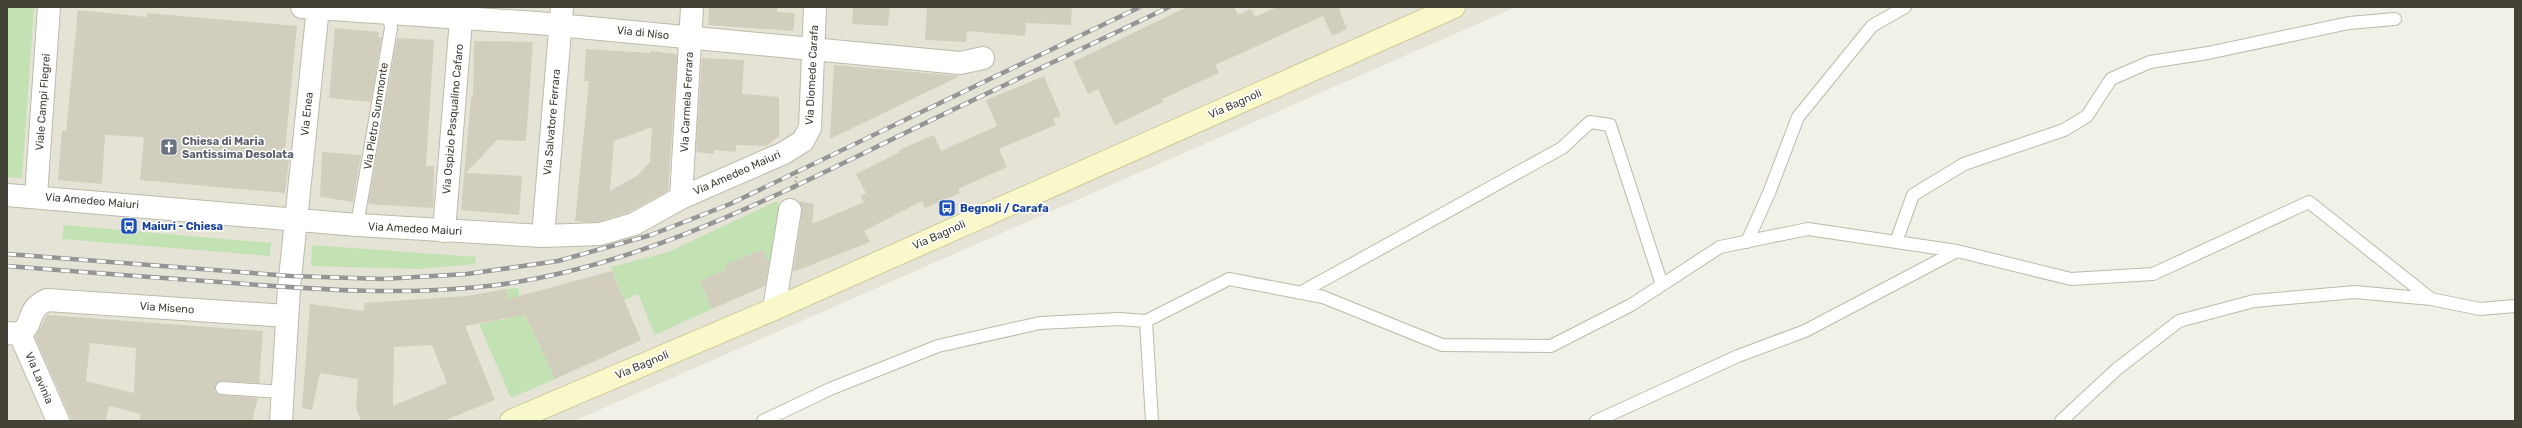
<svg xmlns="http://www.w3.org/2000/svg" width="2522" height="428" font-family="Rubik,sans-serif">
<rect width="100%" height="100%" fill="#f1f1e7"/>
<path fill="#e5e3d6" d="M7,7H1516L574,421H7Z"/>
<path fill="#c3e2b4" d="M7,7H34L22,178L7,177Z
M777,201L781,207L770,266L763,249L725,265L727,269L700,281L712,309L655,335L638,294L624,300L611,267L668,252Z
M64,225L271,243L270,256L62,239Z
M312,245L476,257L475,264L418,269L311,266Z
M518,288L523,311L555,379L511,398L479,324L511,318L506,289Z"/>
<path fill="#d2cebe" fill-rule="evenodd" d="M709,7H777V12L795,13L793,31L708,25Z
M853,7H890L888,26L852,24Z
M927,7H1072L1071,25L1026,23L1025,36L967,31L966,42L925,40Z
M1187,7H1234L1238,15L1251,9L1255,17L1277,7H1342L1339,9L1347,29L1332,36L1323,16L1215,65L1219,73L1162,99L1163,102L1115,125L1098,89L1088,94L1073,62Z
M78,10L147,17V13L297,26L285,150L290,151L285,193L140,180L144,137L105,135L102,184L58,180L62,130L66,131Z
M335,28L379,32L378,37H382L371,102L329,98Z
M397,38L434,40L426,166H434L433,208L368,204Z
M474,41L533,42L526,141L497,140L466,173L522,176L519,215L461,210L471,97H473Z
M586,49L650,53L651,51L676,54L677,57L668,191L629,212L598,222H583L575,221L589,81H584ZM652,127L650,162L638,175L610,191L614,141Z
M702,58L744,60L742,94L779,97V136L766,146L736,145V152L714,150V154L696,152Z
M834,65L960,76L830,139Z
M1044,76L1061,116L1053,119L1056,125L999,149L1007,167L958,189L960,193L925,208L922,201L864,231L870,242L793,272L802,212L799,201L814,204L812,224L864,202L861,196L866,193L856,174L900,152L899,150L934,135L941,151L997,126L986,100Z
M322,152L361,155L353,202L320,197Z
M763,249L769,263L765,286L712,309L700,281L727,269L725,265Z
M612,271L641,340L555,379L525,315L465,326L495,400L443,421H361L356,407L358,379L320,373L312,410L302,408L310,304L364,311V303L467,296L506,289L508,299ZM432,345L447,383L393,406L394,347Z
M47,315L263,331L259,383L222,381L215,387V392L221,395L258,398L252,421H139L141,414L109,406L105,421H72L35,337ZM90,343L136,348L134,393L86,381Z"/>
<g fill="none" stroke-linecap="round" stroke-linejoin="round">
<defs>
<path id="lane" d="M357,225L391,28L388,8
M1747,242L1769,193L1798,117L1872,26L1905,7
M1896,242L1913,195L1964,164L2064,130L2087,116L2111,79L2150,62L2208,53L2349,23L2395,19
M1300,293L1562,148L1590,122L1610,125L1662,285
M222,388L282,392
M763,421L830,389L938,346L1040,323L1119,319L1146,321
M1152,421L1146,321L1229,279L1323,297L1442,345L1551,346L1631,305L1720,247L1808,229L1957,251L2071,279L2153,274L2309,202L2431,299L2480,309L2515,306
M1596,421L1738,356L1805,331L1957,251
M2061,421L2117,369L2179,321L2254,301L2355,292L2431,299"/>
<path id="street" d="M302,7L537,23L960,63L983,58
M7,195L357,225L543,236L600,234L634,224L681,198L784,153L803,141L810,128L815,7
M36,196L49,7
M681,198L692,7
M444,231L462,7
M543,236L562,7
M774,309L790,210
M7,333L20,334C35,323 25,310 47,300L287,316
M20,334L58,421
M281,421L289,288L318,7"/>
<path id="secondary" d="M511,421L774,309L1454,7"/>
</defs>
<use href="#lane" stroke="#bcbaaa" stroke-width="14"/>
<use href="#street" stroke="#bcbaaa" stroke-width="24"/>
<use href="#secondary" stroke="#cdca9b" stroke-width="24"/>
<path stroke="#bcb89d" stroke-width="2.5" stroke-dasharray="2 2" stroke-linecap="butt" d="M794,190L798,169"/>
<use href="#lane" stroke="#fff" stroke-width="12"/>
<use href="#street" stroke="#fff" stroke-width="22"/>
<use href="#secondary" stroke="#f9f8ca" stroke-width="22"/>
<defs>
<path id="rail" d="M7,254L291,276L383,279L467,274L558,261L651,235L730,204L1140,7
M7,266C82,272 158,278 233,283C321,290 409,296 497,285C641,266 773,197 903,134C991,91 1080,50 1169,7"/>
</defs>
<use href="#rail" stroke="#959595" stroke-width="4.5"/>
<use href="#rail" stroke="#fff" stroke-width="3" stroke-dasharray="9" stroke-linecap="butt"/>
</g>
<defs>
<symbol id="church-square" viewBox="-11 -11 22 22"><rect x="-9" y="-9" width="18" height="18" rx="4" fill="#6b7280" stroke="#fff"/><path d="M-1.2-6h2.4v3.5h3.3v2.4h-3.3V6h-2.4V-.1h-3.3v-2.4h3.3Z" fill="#fff"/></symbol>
<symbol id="bus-square" viewBox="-11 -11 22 22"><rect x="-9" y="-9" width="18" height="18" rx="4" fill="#1a4fb4" stroke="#fff"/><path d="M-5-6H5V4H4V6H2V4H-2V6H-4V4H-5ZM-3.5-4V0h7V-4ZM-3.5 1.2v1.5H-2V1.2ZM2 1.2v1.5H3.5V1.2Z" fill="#fff"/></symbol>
</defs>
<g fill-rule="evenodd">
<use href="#church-square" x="159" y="137" width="20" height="20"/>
<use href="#bus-square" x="937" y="198" width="20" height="20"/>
<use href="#bus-square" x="119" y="216" width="20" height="20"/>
</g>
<g text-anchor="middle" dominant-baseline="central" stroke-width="3" stroke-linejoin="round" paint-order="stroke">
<g font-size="11" fill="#444137" stroke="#fff">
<text transform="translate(643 33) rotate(6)">Via di Niso</text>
<text transform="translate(812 75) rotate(-87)">Via Diomede Carafa</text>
<text transform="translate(43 102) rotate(-86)">Viale Campi Flegrei</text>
<text transform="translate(687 102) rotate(-87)">Via Carmela Ferrara</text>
<text transform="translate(1235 104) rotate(-24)">Via Bagnoli</text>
<text transform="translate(307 114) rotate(-84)">Via Enea</text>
<text transform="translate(376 116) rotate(-81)">Via Pietro Summonte</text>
<text transform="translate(453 119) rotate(-85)">Via Ospizio Pasqualino Cafaro</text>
<text transform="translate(552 122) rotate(-85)">Via Salvatore Ferrara</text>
<text transform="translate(737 173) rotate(-24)">Via Amedeo Maiuri</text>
<text transform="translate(92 201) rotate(5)">Via Amedeo Maiuri</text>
<text transform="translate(415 229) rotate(3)">Via Amedeo Maiuri</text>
<text transform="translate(939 235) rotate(-24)">Via Bagnoli</text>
<text transform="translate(167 308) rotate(4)">Via Miseno</text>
<text transform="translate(642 365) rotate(-23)">Via Bagnoli</text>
<text transform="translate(39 378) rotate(67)">Via Lavinia</text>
</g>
<g font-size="11" font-weight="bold" fill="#5b616d" stroke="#fff" text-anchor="start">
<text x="182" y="141">Chiesa di Maria<tspan x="182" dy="13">Santissima Desolata</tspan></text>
</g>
<g font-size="11" font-weight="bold" fill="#164399" stroke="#fff" text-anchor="start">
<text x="960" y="208">Begnoli / Carafa</text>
<text x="142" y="226">Maiuri - Chiesa</text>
</g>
</g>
<rect width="2522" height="428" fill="none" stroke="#444137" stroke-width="16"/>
</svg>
